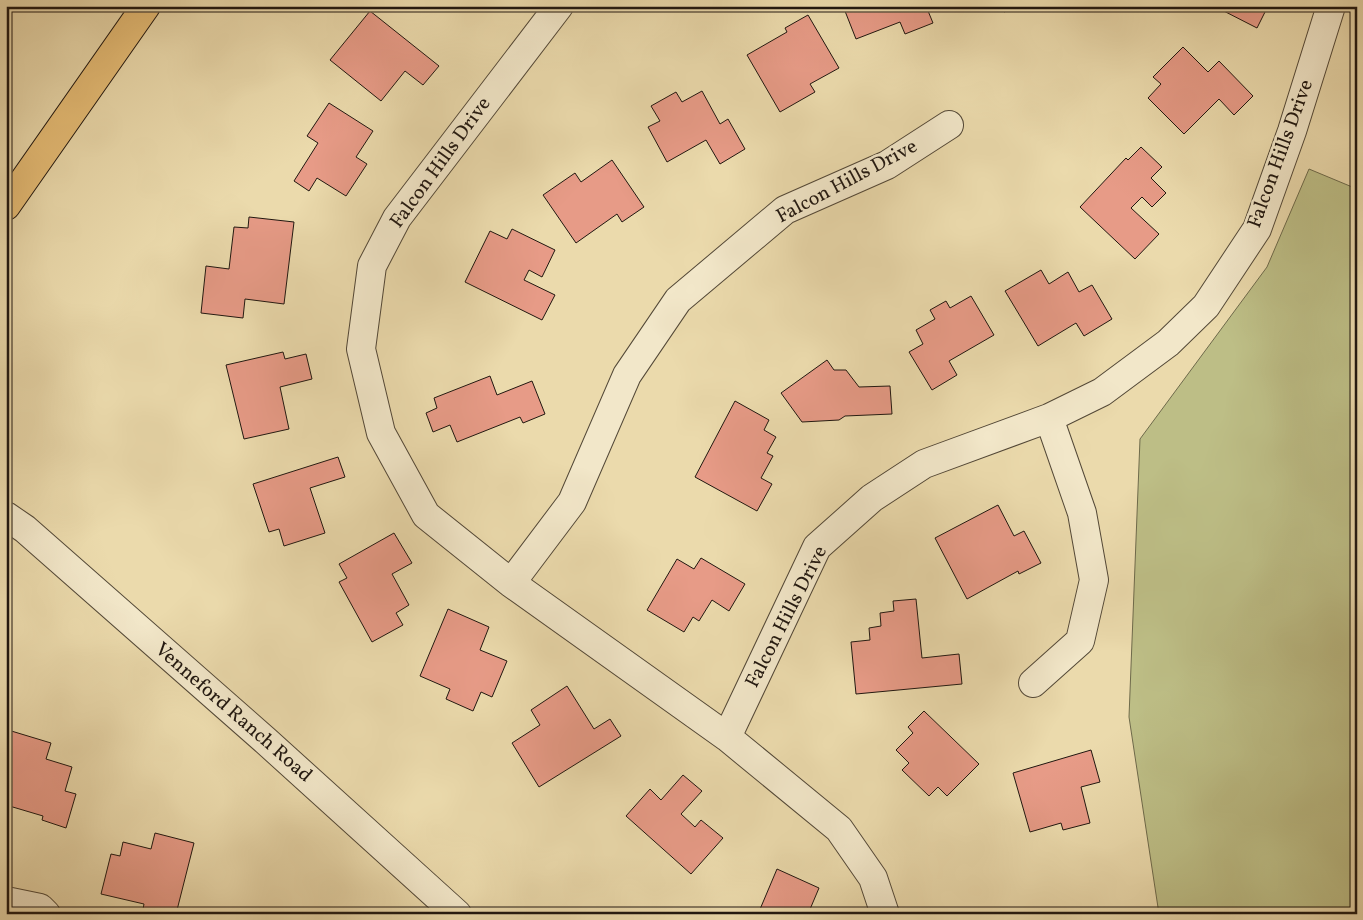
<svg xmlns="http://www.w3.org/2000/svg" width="1363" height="920" font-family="Vollkorn,serif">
<rect width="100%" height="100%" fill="#ebdaac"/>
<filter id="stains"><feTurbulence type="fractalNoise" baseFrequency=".004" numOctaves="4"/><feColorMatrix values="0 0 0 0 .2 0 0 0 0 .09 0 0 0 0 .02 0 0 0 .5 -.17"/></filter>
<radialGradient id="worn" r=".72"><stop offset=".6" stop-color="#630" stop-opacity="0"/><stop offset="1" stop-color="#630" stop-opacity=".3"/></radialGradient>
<path fill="#bdbe86" stroke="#6e6a4b" d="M1309,169L1357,189V914H1159L1129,717L1140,439L1267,267Z"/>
<path fill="#e79b87" stroke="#201710" d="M843,6H926L933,23L905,34L900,22L856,39Z
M1002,6H1018L1004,12Z
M1214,6H1268L1257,28Z
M370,11L439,66L423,85L405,71L381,101L330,60Z
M808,15L839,68L810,84L815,92L780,112L747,55L787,32L785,28Z
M1183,47L1208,72L1219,61L1253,96L1234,115L1219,99L1184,134L1148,98L1161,84L1153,77Z
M702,91L720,124L728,119L745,149L720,164L706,140L667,162L648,127L660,121L651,106L676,92L682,102Z
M329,103L373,131L356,157L367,164L346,196L317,178L309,191L294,181L318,143L307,136Z
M1141,147L1162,167L1151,178L1166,193L1152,207L1142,197L1131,208L1159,234L1135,259L1080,207L1126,158L1128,160Z
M612,160L644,207L622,222L617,214L576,243L543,195L575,173L581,182Z
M249,217L294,222L284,304L245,299L243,318L201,313L206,266L229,269L234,227L248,228Z
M512,229L555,250L542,277L529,270L524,280L555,295L542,320L465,282L490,231L507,239Z
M1041,270L1049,284L1068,272L1079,292L1092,285L1112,319L1084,336L1076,323L1038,346L1005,291Z
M971,296L994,335L949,361L957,375L932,390L909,352L923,344L916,330L935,319L930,310L946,301L950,308Z
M283,352L285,359L306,354L312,379L280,387L289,429L244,439L226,365Z
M827,360L834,370H846L859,387L890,386L892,414L845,416L839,420L802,422L781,393Z
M490,376L497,395L532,381L545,414L523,423L520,417L457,442L450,425L433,432L426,413L437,408L434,398Z
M735,401L769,420L764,430L776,437L767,453L773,456L761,478L772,484L757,511L695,477Z
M338,457L345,477L310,488L325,533L284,546L279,529L269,532L253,484Z
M998,505L1014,536L1024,531L1041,563L1019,574L1018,571L967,599L935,538Z
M394,533L412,563L392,574L409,605L396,613L403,625L372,642L339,582L347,578L339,564Z
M701,558L745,584L729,611L712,600L699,621L693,617L684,632L647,610L677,559L694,569Z
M916,599L922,658L959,654L962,684L856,694L851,642L870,640L869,628L881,626L880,613L894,611L893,601Z
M448,609L489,627L480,650L507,661L492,697L481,692L473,711L446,699L450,689L420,676Z
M567,686L594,729L610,719L621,736L539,787L512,743L540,725L531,710Z
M924,711L979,764L947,796L938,787L929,796L902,770L909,763L896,750L913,733L908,727Z
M8,730L51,743L46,759L72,767L65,791L76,794L66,828L42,820L43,816L6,805V736Z
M1091,750L1100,782L1081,787L1090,823L1063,830L1061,823L1030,832L1013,773Z
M683,775L702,791L681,814L695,827L701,820L723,838L691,874L626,816L650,789L661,800Z
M155,833L194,843L176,914H142L144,904L101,894L111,854L120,856L123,842L151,849Z
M777,869L819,888L808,914H758Z"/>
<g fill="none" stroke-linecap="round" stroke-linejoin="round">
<defs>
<path id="minor" d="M559,6L397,218L372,266L361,349L381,433L426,515L511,583L727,737L839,829L873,878L885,914
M6,516L25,529L266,741L457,914
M511,583L572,502L627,375L678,300L785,210L887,165L949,125
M1033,683L1080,641L1094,580L1082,513L1049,418
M727,737L817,547L872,498L924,464L1049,418L1102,392L1168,343L1206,306L1257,229L1292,131L1331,6
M6,901L40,908L46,914"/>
<path id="major" d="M6,206L146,6"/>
</defs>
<use href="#minor" stroke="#534837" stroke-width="30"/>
<use href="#major" stroke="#201710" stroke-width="30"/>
<use href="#minor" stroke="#f2e7c9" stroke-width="28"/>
<use href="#major" stroke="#e6bd76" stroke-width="28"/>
</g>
<g text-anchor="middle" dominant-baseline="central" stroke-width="5" stroke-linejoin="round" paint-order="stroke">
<g font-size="20" fill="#201710" stroke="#f2e7c9">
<text transform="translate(1281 154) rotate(-70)">Falcon Hills Drive</text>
<text transform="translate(441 163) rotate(-54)">Falcon Hills Drive</text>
<text transform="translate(847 182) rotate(-28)">Falcon Hills Drive</text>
<text transform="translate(787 617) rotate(-63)">Falcon Hills Drive</text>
<text transform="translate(233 713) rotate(41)">Venneford Ranch Road</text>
</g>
</g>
<rect width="1363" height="920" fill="none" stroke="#ebdaac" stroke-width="25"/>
<rect x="8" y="8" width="1348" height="905" fill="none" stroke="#201710" stroke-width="2.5"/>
<rect x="12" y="12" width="1338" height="895" fill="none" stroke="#201710"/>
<rect width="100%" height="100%" filter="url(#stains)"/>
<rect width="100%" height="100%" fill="url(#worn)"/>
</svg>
